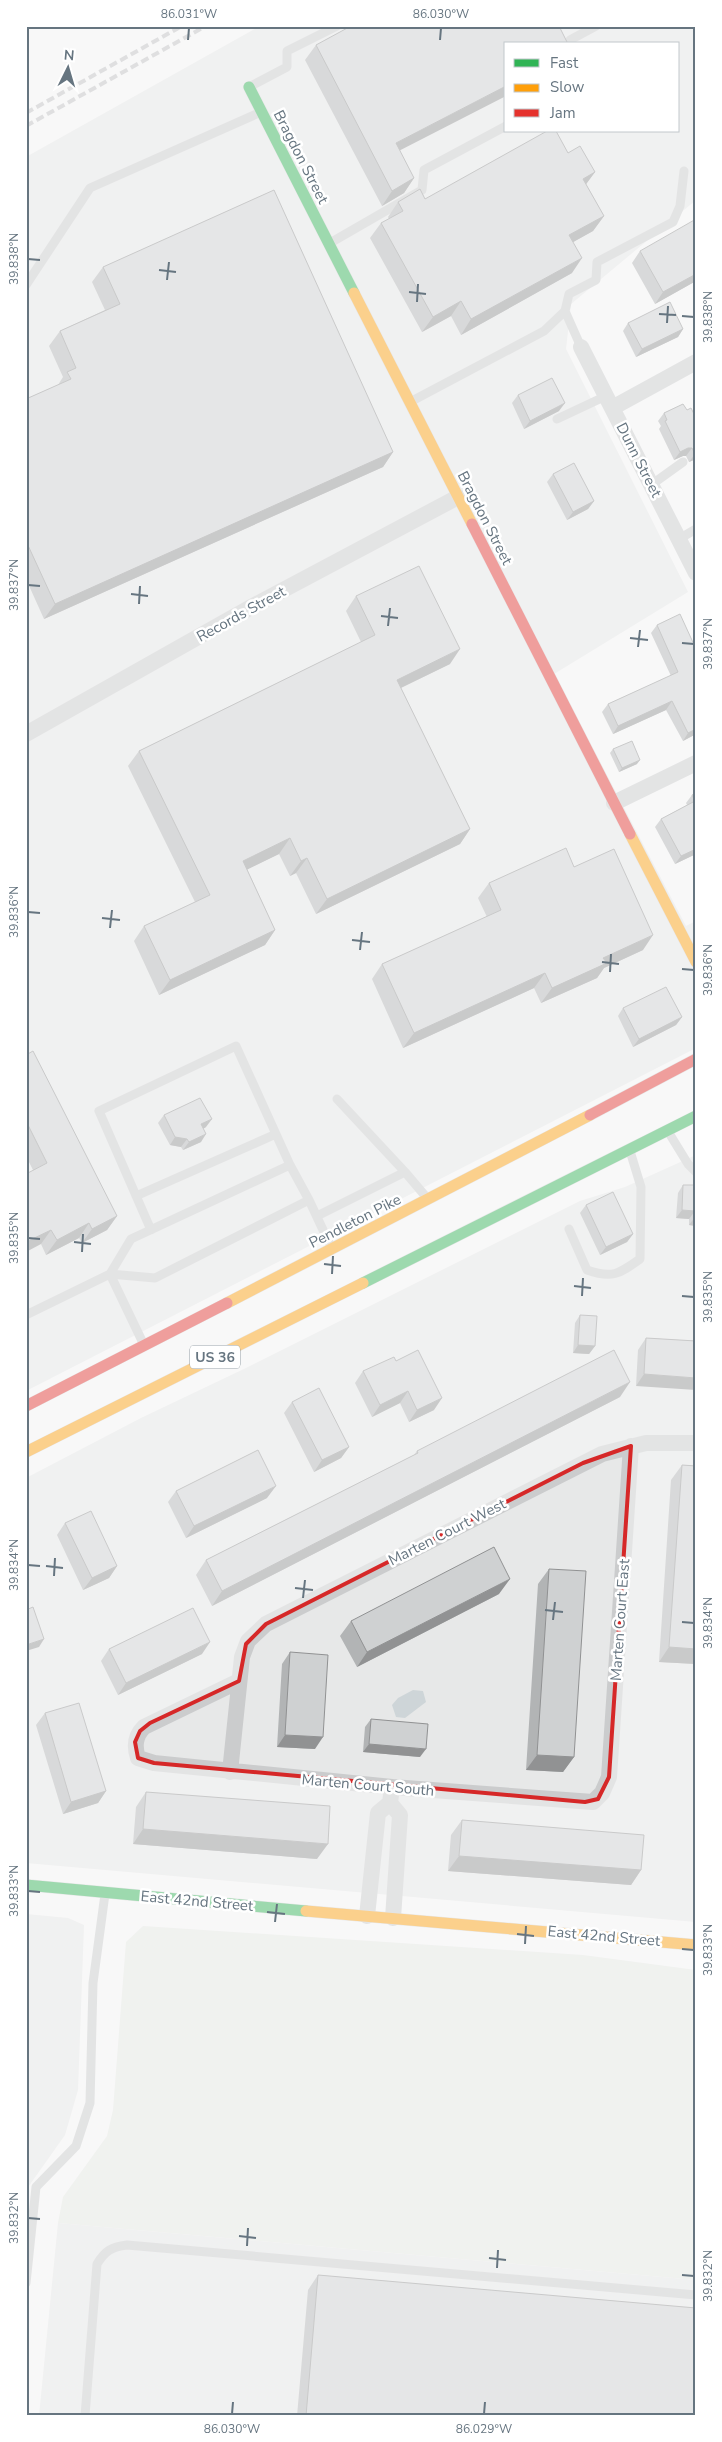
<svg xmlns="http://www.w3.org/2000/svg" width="722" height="2442" font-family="'Nunito Sans',sans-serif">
<rect width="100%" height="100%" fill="#f8f8f8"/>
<path fill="#e7e8e8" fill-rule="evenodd" d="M260,26H696V200L571,304L566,349L688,592L554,674L686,926L696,921V1048L26,1391V157ZM506,44H678V131H506Z
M696,1155V1922L26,1863V1478L141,1418L246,1368L580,1201L625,1187Z
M26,1914L68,1918L84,1925L78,2090L65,2135L26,2190Z
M58,2223L696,2280V2416H39Z"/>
<path fill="#e7eae5" d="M143,1926L583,1955L696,1970V2280L58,2223L63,2197L107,2136L113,2110L126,1942Z"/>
<path fill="#ced5d8" d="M413,1690L423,1691L426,1702L405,1718L396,1717L392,1705L398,1698Z"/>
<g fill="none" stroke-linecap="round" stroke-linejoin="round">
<defs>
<path id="fast" d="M249,87L354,293
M363,1283L696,1116
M26,1885L306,1911"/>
<path id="slow" d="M354,293L472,524
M630,834L696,962
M227,1303L590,1115
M26,1452L363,1283
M306,1911L696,1945"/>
<path id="jam" d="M472,524L630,834
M590,1115L696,1059
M26,1406L227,1303"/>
</defs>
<use href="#fast" stroke="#d4d5d6" stroke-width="12"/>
<use href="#slow" stroke="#d4d5d6" stroke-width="12"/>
<use href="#jam" stroke="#d4d5d6" stroke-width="12"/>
<path stroke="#cbcccd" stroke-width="9" d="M570,44V40L596,26
M249,87L287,67V51L337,26
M330,243L422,190L424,170L506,126
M26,285L90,188L261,112
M581,347L565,311L569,294L596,280L597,262L673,222L680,206L684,171
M410,402L544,331L565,311
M557,419L606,396
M651,485L683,462
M679,539L696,529
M337,1099L405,1172L427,1198
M669,1133L688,1164L696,1172
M290,1165L131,1239L110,1274L155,1278L309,1200L331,1247
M136,1196L276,1134
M317,1216L405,1172
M569,1229L587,1270C612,1279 619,1274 640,1259L641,1187L630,1151
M151,1230L99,1111L236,1046L290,1165L309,1200
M26,1315L110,1274L143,1343
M26,2283L36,2187L76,2146L90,2103L93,1983L105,1894
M85,2416L97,2264C105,2251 111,2247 127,2245L696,2295"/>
<path stroke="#cbcccd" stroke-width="16" d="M581,347L696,573
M612,408L696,362
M26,734L253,606L458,497
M614,803L696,763
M239,1681L144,1727C135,1736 134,1746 138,1758L154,1763L392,1787L593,1802L602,1793L609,1777L631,1446
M230,1772L242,1657L248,1641L266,1624L602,1454L646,1443H696
M390,1803L400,1815L393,1918
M367,1916L378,1813L390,1803L392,1787"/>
<use href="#fast" stroke="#30b455" stroke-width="11"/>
<use href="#slow" stroke="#ff9f0a" stroke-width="11"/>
<use href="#jam" stroke="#e5322d" stroke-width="11"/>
<path stroke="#c1c2c4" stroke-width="4" stroke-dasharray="8 4" stroke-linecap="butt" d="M26,113L182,26
M26,126L206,26"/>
</g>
<path fill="#b2b4b5" d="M316,45L400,151L414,178L404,193L382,206L305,60Z
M568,153L595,172L586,184L604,216L593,231L573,242L572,273L461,335L451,316L422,332L370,238L381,223L389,219L388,217L398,202L425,199Z
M640,251L696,281L655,304L632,263Z
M103,267L393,452L383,467L44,619L26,579V399L58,385L63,377L49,346L60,331L105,310L92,282Z
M628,323L683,329L678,337L636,357L623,331Z
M518,395L559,411L524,429L512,403Z
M683,404L696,459L689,462L686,456H683L674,460L659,429L661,426L658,421L664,413Z
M553,474L594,501L588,509L567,520L547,482Z
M356,596L450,664L401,688L470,829L460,844L316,914L296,873L290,876L279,854L247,869L275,930L265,945L159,995L134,941L144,926L195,902L128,766L139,751L361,642L346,611Z
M657,625L693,643L696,649V734L683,741L666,710L613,734L602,712L608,704L671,676L651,633Z
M613,749L637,764L619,772L610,753Z
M696,793V854L675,864L655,827L661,819L687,805L686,803L692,795Z
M574,867L643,950L604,968L597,978L541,1003L534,988L403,1048L372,979L382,964L487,917L478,898L489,883Z
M623,1008L682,1017L676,1025L633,1047L618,1016Z
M26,1055L117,1216L107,1230L82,1243L79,1238L46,1255L41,1244L33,1170L26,1156Z
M164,1115L206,1127L203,1129L201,1142L183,1150L181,1147L170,1145L158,1123Z
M683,1185H696V1226L689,1225V1219L676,1218L678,1193Z
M586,1205L633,1234L627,1242L600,1255L580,1213Z
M580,1315L595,1346L589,1354L573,1353L575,1323Z
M646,1338L696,1341L636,1386L638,1350Z
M396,1361L434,1410L409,1422L400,1403L372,1417L355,1383L363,1371Z
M620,1397L212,1606L196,1575L206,1560L414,1455L417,1451Z
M292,1402L349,1447L341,1458L314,1472L284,1413Z
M682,1465L696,1466V1664L659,1662L671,1480Z
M176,1491L267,1498L186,1538L168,1502Z
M65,1523L117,1566L109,1578L83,1590L57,1535Z
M549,1569L574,1757L563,1772L526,1770L538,1584Z
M499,1594L357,1667L340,1636L351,1621Z
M109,1649L202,1654L118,1695L101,1661Z
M290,1652L315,1749L277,1747L282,1664Z
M45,1713L106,1791L98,1803L63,1814L36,1725Z
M371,1719L420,1757L363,1752L365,1727Z
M146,1792L317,1859L133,1844L136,1807Z
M462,1820L641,1870L631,1885L448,1871L451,1835Z
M318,2275L696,2416H297L308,2290Z"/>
<path fill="#919293" d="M506,86V96L385,158L396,143Z
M595,172L584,187L583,179Z
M414,178L404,193L382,206L392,191Z
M604,216L593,231L559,250L569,235Z
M582,258L572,273L461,335L471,319Z
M696,274V281L655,304L663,292Z
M461,301L451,316L422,332L433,317Z
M683,329L678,337L636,357L642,349Z
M565,403L559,411L524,429L530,421Z
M688,448H692L686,456H683L674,460L680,452Z
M393,452L383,467L44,619L55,604Z
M695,454H696V459L689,462Z
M594,501L588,509L567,520L573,512Z
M460,649L450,664L386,695L397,680Z
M672,701L666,710L613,734L618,726Z
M696,729V734L683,741L688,733Z
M640,760L637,764L619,772L622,768Z
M470,829L460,844L316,914L327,899Z
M290,838L279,854L232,877L243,861Z
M696,849V854L675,864L681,856Z
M307,858L296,873L290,876L301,861Z
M275,930L265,945L159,995L170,980Z
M653,935L643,950L604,968L597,978L541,1003L552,988L603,958Z
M545,973L534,988L403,1048L414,1033Z
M682,1017L676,1025L633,1047L639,1039Z
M212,1119L206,1127L196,1133L201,1124Z
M206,1134L201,1142L183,1150L189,1142Z
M175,1137L187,1139L181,1147L170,1145Z
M682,1210L695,1211L689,1219L676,1218Z
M117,1216L107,1230L82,1243L92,1229Z
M695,1217H696V1226L689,1225Z
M89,1223L79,1238L46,1255L57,1240Z
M51,1230L41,1244L26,1252V1242Z
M633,1234L627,1242L600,1255L606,1247Z
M578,1345L595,1346L589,1354L573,1353Z
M644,1374L696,1378V1390L636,1386Z
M630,1382L620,1397L212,1606L222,1591Z
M408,1391L400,1403L372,1417L380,1405Z
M442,1398L434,1410L409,1422L417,1410Z
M349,1447L341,1458L314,1472L322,1460Z
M276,1486L267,1498L186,1538L194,1526Z
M117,1566L109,1578L83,1590L92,1578Z
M510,1579L499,1594L357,1667L367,1652Z
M44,1639L39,1647L26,1651V1645Z
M210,1642L202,1654L118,1695L126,1683Z
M669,1647L696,1649V1664L659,1662Z
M285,1735L323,1737L315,1749L277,1747Z
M369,1744L426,1749L420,1757L363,1752Z
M537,1755L574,1757L563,1772L526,1770Z
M106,1791L98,1803L63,1814L71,1802Z
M143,1829L328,1844L317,1859L133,1844Z
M459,1856L641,1870L631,1885L448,1871Z"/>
<path fill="#cfd1d2" stroke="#919293" d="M351,26H559L568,44H506V86L396,143L414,178L392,191L316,45Z
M547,131H556L568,153L580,146L595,172L583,179L604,216L569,235L582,258L471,319L461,301L433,317L381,223L403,211L398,202L420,189L425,199Z
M274,190L393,452L55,604L26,541V399L71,379L67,372L76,368L60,331L120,304L103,267Z
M696,219V274L663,292L640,251Z
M670,302L683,329L642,349L628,323Z
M552,378L565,403L530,421L518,395Z
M683,404L687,410L691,408L696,418V454H695L692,448H688L680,452L665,421L667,420L664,413Z
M574,463L594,501L573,512L553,474Z
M419,566L460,649L397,680L470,829L327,899L307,858L301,861L290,838L243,861L275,930L170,980L144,926L210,895L139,751L375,635L356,596Z
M680,614L696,649V729L688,733L672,701L618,726L608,704L678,672L657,625Z
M632,741L640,760L622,768L613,749Z
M696,793V849L681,856L661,819L695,801L692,795Z
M566,848L574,867L614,849L653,935L603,958L607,963L552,988L545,973L414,1033L382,964L501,910L489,883Z
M666,987L682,1017L639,1039L623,1008Z
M33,1051L117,1216L92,1229L89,1223L57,1240L51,1230L26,1242V1174L47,1163L26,1121V1055Z
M200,1098L212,1119L201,1124L206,1134L189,1142L187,1139L175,1137L164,1115Z
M683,1185H696V1217H695V1211L682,1210Z
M613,1192L633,1234L606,1247L586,1205Z
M580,1315L597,1316L595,1346L578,1345Z
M646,1338L696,1341V1378L644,1374Z
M418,1350L442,1398L417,1410L408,1391L380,1405L363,1371L394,1357L396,1361Z
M614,1350L630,1382L222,1591L206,1560L418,1453L417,1451Z
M319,1388L349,1447L322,1460L292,1402Z
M258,1450L276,1486L194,1526L176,1491Z
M682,1465L696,1466V1649L669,1647Z
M91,1511L117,1566L92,1578L65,1523Z
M494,1547L510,1579L367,1652L351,1621Z
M549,1569L586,1571L574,1757L537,1755Z
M33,1607L44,1639L26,1645V1610Z
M193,1608L210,1642L126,1683L109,1649Z
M290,1652L328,1655L323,1737L285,1735Z
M79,1703L106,1791L71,1802L45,1713Z
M371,1719L428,1724L426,1749L369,1744Z
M146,1792L330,1806L328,1844L143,1829Z
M462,1820L644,1835L641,1870L459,1856Z
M318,2275L696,2308V2416H306Z"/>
<path d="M0 0H722V2442H0ZM631,1446L609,1777L598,1799L585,1802L154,1763L138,1758L135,1742L140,1731L150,1723L239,1681L246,1644L266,1624L583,1463Z" fill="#f8f8f8" fill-opacity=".55" fill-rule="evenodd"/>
<path fill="none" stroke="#d62828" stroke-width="4" stroke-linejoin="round" d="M631,1446L609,1777L598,1799L585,1802L154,1763L138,1758L135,1742L140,1731L150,1723L239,1681L246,1644L266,1624L583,1463Z"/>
<path fill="none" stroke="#667580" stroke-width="2" d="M188,40L189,28M440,40L441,28M28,259L40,260M159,270L176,272M167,280L169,262M409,292L426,294M417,302L418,284M659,314L676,315M682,316L694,317M667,323L668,306M28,585L40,586M131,594L148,596M139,604L140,586M381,616L398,618M388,626L390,608M630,638L648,640M682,643L694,644M638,647L640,630M28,912L40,913M102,918L120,920M110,928L112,910M352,940L370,942M360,950L362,932M602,962L619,964M682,969L694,970M610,972L611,954M28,1238L40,1239M74,1242L91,1244M82,1252L83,1234M324,1264L341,1266M332,1274L333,1256M574,1286L591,1288M582,1296L583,1278M682,1296L694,1297M28,1565L40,1566M46,1566L63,1568M54,1576L55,1558M295,1588L313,1590M303,1598L305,1580M545,1610L563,1612M553,1620L555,1602M682,1622L694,1623M28,1891L40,1892M267,1912L285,1914M275,1922L277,1904M517,1934L534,1936M525,1944L526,1926M682,1949L694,1950M28,2218L40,2219M239,2236L256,2238M247,2246L248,2228M489,2258L506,2260M497,2268L498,2250M682,2275L694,2276M232,2414L233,2402M484,2414L485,2402"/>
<g text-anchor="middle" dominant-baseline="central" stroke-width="5" stroke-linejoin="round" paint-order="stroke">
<rect fill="#fff" stroke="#949ea6" stroke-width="1" x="190" y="1345.5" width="50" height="23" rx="4"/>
<g font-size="14" font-weight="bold" fill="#667580">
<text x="215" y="1357">US 36</text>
</g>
<g font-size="15" fill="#667580" stroke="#fff">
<text transform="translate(301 157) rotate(63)">Bragdon Street</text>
<text transform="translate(639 460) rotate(63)">Dunn Street</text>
<text transform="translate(485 518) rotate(63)">Bragdon Street</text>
<text transform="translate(241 614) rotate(-29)">Records Street</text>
<text transform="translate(355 1221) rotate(-27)">Pendleton Pike</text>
<text transform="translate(447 1532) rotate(-27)">Marten Court West</text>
<text transform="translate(620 1620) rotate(-86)">Marten Court East</text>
<text transform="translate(368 1785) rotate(5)">Marten Court South</text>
<text transform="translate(197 1901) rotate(5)">East 42nd Street</text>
<text transform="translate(604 1936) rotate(5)">East 42nd Street</text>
</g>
</g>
<rect width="722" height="2442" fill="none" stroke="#ffffff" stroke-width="55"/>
<rect x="504" y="42" width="175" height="90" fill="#ffffff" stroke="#c2c8cc"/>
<rect x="514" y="59" width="25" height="8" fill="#30b455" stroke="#c2c8cc"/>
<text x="550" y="68" font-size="15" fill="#667580">Fast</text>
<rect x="514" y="84" width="25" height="8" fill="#ff9f0a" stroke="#c2c8cc"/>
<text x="550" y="92" font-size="15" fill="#667580">Slow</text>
<rect x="514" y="109" width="25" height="8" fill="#e5322d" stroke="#c2c8cc"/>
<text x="550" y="118" font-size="15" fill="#667580">Jam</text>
<g transform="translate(68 68) rotate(5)" stroke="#ffffff" stroke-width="4" paint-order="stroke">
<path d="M0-4L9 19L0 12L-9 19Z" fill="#667580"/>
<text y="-8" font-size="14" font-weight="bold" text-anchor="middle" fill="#667580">N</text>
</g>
<rect x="28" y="28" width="666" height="2386" fill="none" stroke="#667580" stroke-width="2"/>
<g font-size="12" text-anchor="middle" fill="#667580">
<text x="189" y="18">86.031°W</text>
<text x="441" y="18">86.030°W</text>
<text transform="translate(14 259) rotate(-90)" y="4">39.838°N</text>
<text transform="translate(708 317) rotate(-90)" y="4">39.838°N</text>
<text transform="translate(14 585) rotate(-90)" y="4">39.837°N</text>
<text transform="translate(708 644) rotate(-90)" y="4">39.837°N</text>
<text transform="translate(14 912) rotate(-90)" y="4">39.836°N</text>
<text transform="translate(708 970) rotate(-90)" y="4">39.836°N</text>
<text transform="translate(14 1238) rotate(-90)" y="4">39.835°N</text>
<text transform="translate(708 1297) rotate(-90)" y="4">39.835°N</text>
<text transform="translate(14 1565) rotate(-90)" y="4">39.834°N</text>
<text transform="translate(708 1623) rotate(-90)" y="4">39.834°N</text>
<text transform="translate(14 1891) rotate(-90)" y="4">39.833°N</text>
<text transform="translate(708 1950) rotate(-90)" y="4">39.833°N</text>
<text transform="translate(14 2218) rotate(-90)" y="4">39.832°N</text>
<text transform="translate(708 2276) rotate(-90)" y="4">39.832°N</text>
<text x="232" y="2433">86.030°W</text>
<text x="484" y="2433">86.029°W</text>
</g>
</svg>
